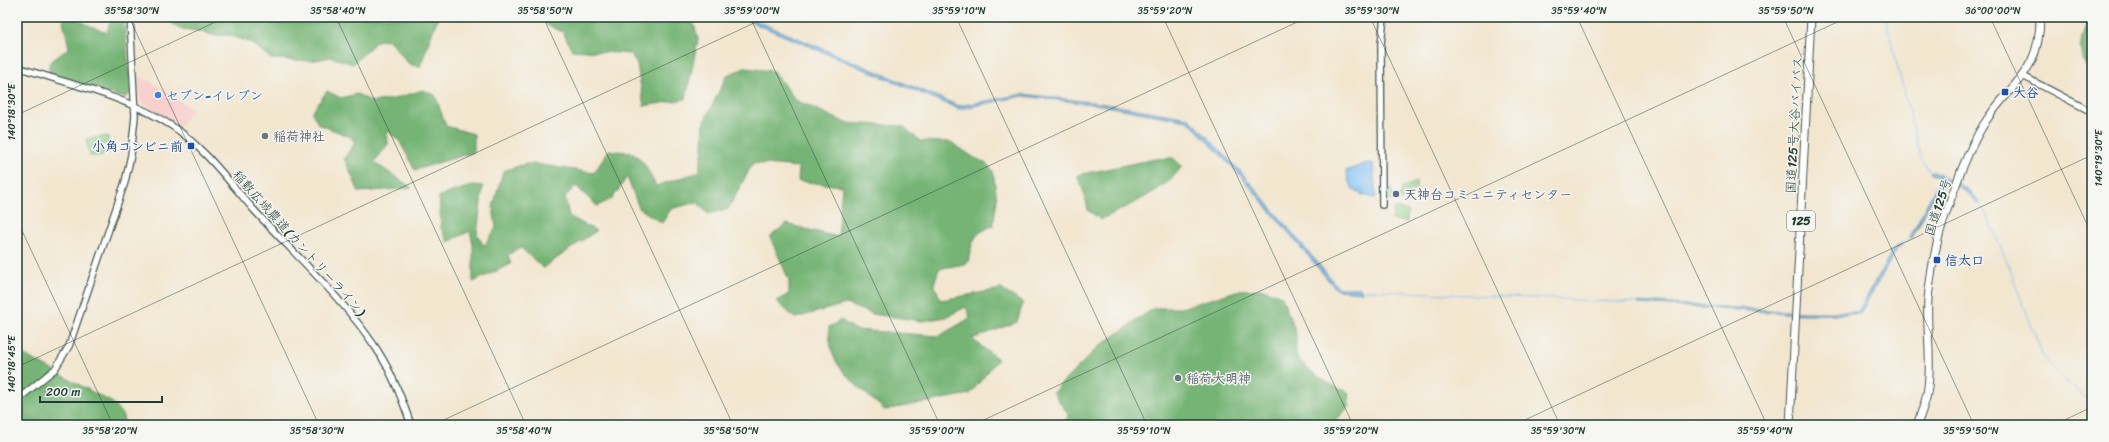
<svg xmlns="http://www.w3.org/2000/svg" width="2109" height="442" font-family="Sriracha,'Klee One',sans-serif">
<rect width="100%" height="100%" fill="#f6f6f2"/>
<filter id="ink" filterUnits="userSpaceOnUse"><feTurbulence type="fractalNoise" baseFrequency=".025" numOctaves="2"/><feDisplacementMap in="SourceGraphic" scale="8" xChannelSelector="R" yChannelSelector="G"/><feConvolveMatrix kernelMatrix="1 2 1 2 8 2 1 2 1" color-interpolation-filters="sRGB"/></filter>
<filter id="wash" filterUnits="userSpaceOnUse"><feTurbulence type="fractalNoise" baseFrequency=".012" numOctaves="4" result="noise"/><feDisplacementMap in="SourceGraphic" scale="16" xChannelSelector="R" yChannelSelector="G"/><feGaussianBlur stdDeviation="0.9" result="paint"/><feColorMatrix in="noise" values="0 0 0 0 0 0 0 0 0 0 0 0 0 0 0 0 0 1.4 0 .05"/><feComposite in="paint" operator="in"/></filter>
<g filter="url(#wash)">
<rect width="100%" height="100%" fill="#f2e6cf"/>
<path fill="#f7d0ce" d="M138,74L193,110L180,126L140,101Z"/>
<path fill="#91d289" stroke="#58885e" d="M108,136V144H101L100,150L105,152L100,156H90L86,139Z
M1416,182V189L1405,195V200H1382V187L1392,188V195L1401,196L1402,188Z
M1394,208L1408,211L1407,222L1392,220Z"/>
<path fill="#74b475" stroke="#4a7854" d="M70,17L107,33L111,17H124L131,93L125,98L49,75V63L69,48L63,20Z
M166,17H438L420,67L409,64L388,39L377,41L353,64L331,57L310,61L271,59L252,43L229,35L215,36L203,32L177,28Z
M543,17H675L694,24L698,39L686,99L644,106L637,65L631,54L572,50L563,32L547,25Z
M2090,17H2092V73C2075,58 2080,35 2090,17Z
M745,68L773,71L796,100L846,123L903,126L920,141L951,142L973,157L986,163L993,171L997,200L993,226C972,234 973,241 968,262L964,264L939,269L934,284L941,300L1001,289L1023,303L1017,322L972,339L998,359L970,394L885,410C871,398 845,378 836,361C831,352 829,338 829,327L841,320L856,330L939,336L970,318L966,307L946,317L922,321L872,314L846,304L795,318L776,301L789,294V280L770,237L786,224L838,237L842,186L798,181L799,167L753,163L728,209L708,214L697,202L671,209L662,223L639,208L627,177L612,199L597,206L576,186L565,197L569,216L596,231L543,268L520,247L508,255L511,264L473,282V244L470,231L448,242L441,228L439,196L474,185L483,186L477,234L484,246L496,228L493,207L503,171L525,164H536L594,173L609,150L634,153L645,165L656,186L699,172L703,148L704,122L727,75Z
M423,90L435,95L446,126L474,134V152L415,170L400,142L387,130L388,144L374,162L412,188L359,192L344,158L355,143L351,137L318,124L312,112L327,91L341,98L357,94L372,102L393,99Z
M1173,158L1182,166C1165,192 1127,205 1101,220L1088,210L1085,195L1077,175L1155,159Z
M1263,289L1282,296L1296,333V356C1313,375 1327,384 1350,393L1348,407L1332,425H1061L1069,416L1053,392L1097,348L1154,308H1181L1240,290Z
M17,351L113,403L123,416L125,425H17Z"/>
<path fill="#7fbef3" stroke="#4f7e94" d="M739,17L752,19L959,106L1023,94L1100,103L1189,118L1242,173L1337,286L1340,288H1360L1362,292L1339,290L1335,288L1240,175L1188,121L1100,105L1023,96L959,109Z
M1367,163H1373L1376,197L1374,198C1355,193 1350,191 1346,171Z
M1931,171L1956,182L1971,192L1980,202L1978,204C1969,191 1957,185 1942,180L1912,238L1910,237L1940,179L1930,173Z
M1901,243L1902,245L1897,249L1860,314H1802L1638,304V302L1802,312H1858L1895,247Z"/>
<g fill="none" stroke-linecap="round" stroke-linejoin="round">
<path stroke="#7fbef3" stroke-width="1" d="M1885,17L1921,159L1931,172
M1979,202L1988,218L2008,264L2042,354L2055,371L2092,404
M1901,245L1911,238
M1362,290L1638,303"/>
</g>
</g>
<g filter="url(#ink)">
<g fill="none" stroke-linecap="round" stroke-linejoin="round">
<defs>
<path id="secondary" d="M17,67C66,83 129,97 172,126C204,147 229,182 254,210C295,255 342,297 376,348C392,372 402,398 411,425
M2023,76L2092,112
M1382,205L1381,44L1384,17
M17,400L55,369L69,346L125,182L131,155L135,116L130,17"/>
<path id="highway" d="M1790,425L1811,17
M1917,425C1921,413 1927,400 1928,387C1932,358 1926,328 1928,299C1931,270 1937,237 1947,210C1957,181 1968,150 1984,124C2011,81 2040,75 2040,17"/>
</defs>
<use href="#secondary" stroke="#3f564b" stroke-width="8"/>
<use href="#highway" stroke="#3f564b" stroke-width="9"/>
<use href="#secondary" stroke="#fff" stroke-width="5.5"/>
<use href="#highway" stroke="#fff" stroke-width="7"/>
</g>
</g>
<path fill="none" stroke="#1f3d34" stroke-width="1" stroke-opacity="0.45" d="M129,17L319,425M336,17L526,425M543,17L733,425M750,17L940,425M956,17L1147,425M1163,17L1353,425M1370,17L1560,425M1577,17L1767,425M1783,17L1974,425M1990,17L2092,235M17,115L226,17M17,220L113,425M17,367L767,17M433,425L1308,17M973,425L1848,17M1514,425L2092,155M2054,425L2092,407"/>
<g fill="#1a4fb4" stroke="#f6f6f2" stroke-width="1.5">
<rect x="2001" y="88" width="8" height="8" rx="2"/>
<rect x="187" y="142" width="8" height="8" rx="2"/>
<rect x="1933" y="256" width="8" height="8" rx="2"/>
</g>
<circle fill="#3f7fe0" stroke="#f6f6f2" stroke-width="1.5" cx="158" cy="95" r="4"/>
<g fill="#6b7280" stroke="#f6f6f2" stroke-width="1.5">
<circle cx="265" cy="136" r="4"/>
<circle cx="1178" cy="378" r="4"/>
</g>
<circle fill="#5c6f8a" stroke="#f6f6f2" stroke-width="1.5" cx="1396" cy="194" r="4"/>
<g text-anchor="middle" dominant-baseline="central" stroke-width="3" stroke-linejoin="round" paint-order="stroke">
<rect fill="#f6f6f2" stroke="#60746d" stroke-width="1" x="1787" y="211" width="28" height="20" rx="3"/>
<g font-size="12" font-weight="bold" fill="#1f3d34">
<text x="1801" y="221">125</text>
</g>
<g font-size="13" font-weight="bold" fill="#164399" stroke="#f6f6f2" text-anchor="start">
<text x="2013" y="92">大谷</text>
<text x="183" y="146" text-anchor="end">小角コンビニ前</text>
<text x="1945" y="260">信太口</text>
</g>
<g font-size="13" font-weight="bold" fill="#366cbe" stroke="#f6f6f2" text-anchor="start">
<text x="166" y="95">セブン-イレブン</text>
</g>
<g font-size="13" fill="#1f3d34" stroke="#f6f6f2">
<text transform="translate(1794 125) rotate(-87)">国道125号大谷バイパス</text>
<text transform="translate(1938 207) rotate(-72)">国道125号</text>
<text transform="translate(299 243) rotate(48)">稲敷広域農道(カントリーライン)</text>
</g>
<g font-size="13" font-weight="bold" fill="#5b616d" stroke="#f6f6f2" text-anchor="start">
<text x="273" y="136">稲荷神社</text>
<text x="1186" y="378">稲荷大明神</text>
</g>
<g font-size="13" font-weight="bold" fill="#4e5e75" stroke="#f6f6f2" text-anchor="start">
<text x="1404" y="194">天神台コミュニティセンター</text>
</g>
</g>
<rect width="2109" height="442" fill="none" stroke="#f6f6f2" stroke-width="44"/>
<path d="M40 396v6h122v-6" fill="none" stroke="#1f3d34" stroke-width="2"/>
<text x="46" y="396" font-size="12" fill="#1f3d34" stroke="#f6f6f2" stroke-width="3" paint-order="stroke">200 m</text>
<rect x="22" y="22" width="2065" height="398" fill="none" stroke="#1f3d34" stroke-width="1.5"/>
<g font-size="10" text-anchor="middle" fill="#1f3d34">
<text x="132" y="14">35°58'30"N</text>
<text x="338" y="14">35°58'40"N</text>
<text x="545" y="14">35°58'50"N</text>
<text x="752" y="14">35°59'00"N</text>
<text x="959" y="14">35°59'10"N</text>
<text x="1165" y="14">35°59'20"N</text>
<text x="1372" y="14">35°59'30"N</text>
<text x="1579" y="14">35°59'40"N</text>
<text x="1786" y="14">35°59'50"N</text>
<text x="1993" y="14">36°00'00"N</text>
<text transform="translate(11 112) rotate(-90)" y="4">140°18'30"E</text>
<text transform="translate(2098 158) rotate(-90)" y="4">140°19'30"E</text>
<text transform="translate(11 364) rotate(-90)" y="4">140°18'45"E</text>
<text x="110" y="434">35°58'20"N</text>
<text x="317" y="434">35°58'30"N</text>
<text x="524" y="434">35°58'40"N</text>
<text x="731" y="434">35°58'50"N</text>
<text x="937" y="434">35°59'00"N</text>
<text x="1144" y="434">35°59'10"N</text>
<text x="1351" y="434">35°59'20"N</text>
<text x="1558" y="434">35°59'30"N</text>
<text x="1765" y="434">35°59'40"N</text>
<text x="1971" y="434">35°59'50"N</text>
</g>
</svg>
